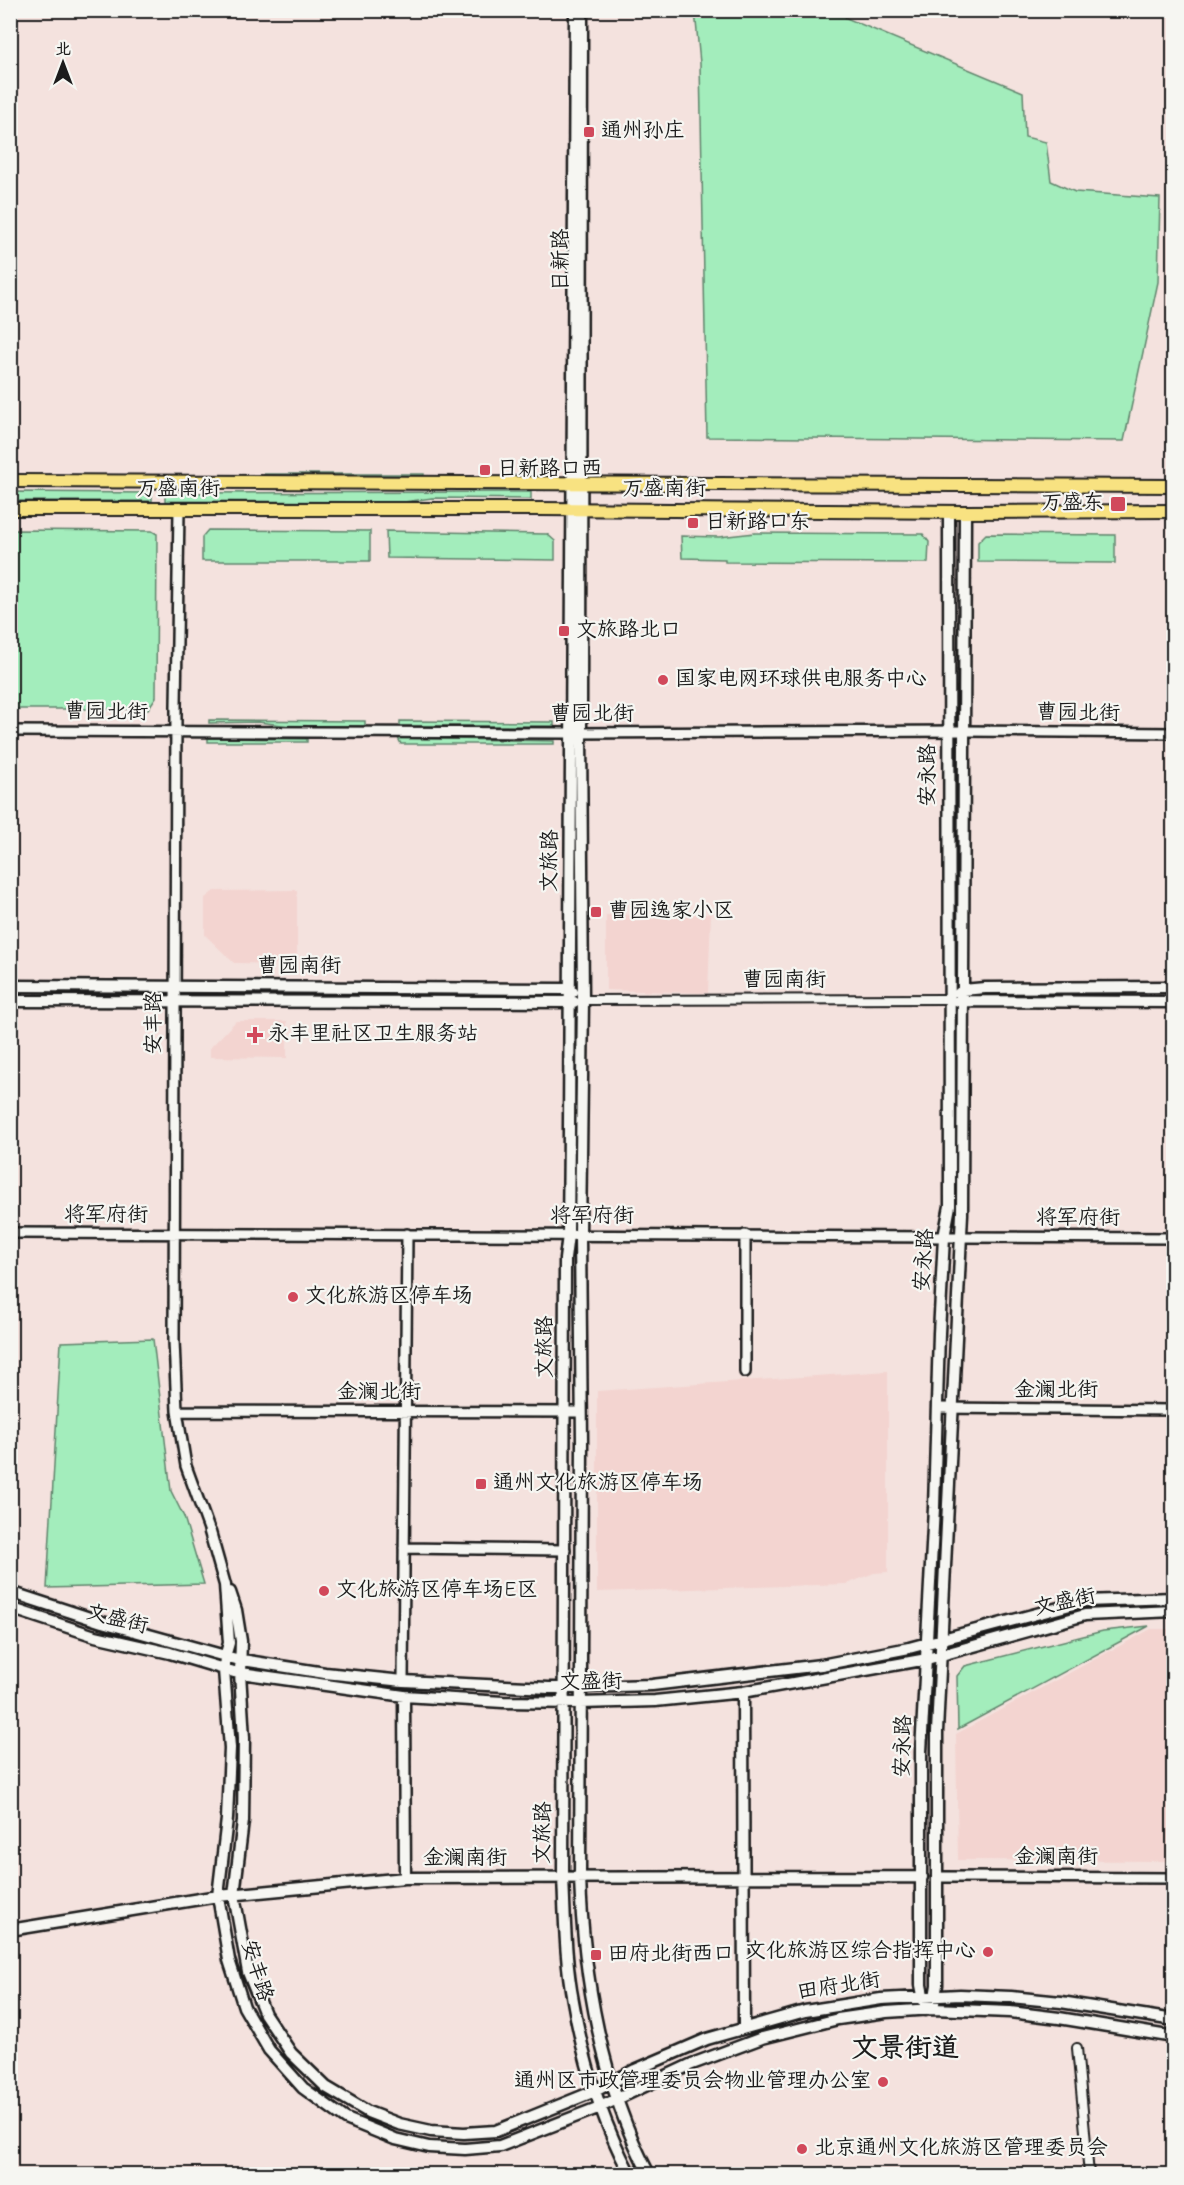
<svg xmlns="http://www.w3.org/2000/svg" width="1184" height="2185" font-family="'Indie Flower','LXGW WenKai TC',sans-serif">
<rect width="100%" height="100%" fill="#f4e2de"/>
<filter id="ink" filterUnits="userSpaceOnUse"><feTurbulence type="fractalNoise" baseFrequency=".0167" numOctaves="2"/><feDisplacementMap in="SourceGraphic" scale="12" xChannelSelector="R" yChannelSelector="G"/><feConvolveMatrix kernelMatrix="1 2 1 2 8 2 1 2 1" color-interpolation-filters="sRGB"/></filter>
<g filter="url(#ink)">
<path fill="#f3d4d0" d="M297,890V964L234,963L205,935V898L214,891Z
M711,914L708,993L606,990V915Z
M236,1021H287V1058L210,1057V1048Z
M888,1371V1572L874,1573L847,1584L597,1592V1391Z
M1151,1629H1173V1861L958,1860L956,1734Z"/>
<path fill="#a3edbc" stroke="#60846c" stroke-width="1.5" d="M695,11H842L846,18L1023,92L1025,137L1046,142L1051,181L1075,192L1160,198L1158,282L1124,441L707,437L700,63Z
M264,474H424V476H264Z
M11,492L152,493V501H11Z
M531,492V499L432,498L404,502L165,501V493Z
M11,530L152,531L157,534L156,697L148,709H11Z
M208,530L370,531V561H202V537Z
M386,531L547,534L555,541V560L387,558Z
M755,533L923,534L929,542L928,563L725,562V559L682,558L681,536L719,537Z
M986,534L1115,535V563L978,562V542Z
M209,720L365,721V726H290L258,722L209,723Z
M400,721L554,722V726H400Z
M208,738L307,739V742H208Z
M398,738L554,741V744H401Z
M153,1339L171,1491L184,1517L204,1584L47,1588L61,1342Z
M1149,1626L958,1729L957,1676L965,1666L1103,1631Z"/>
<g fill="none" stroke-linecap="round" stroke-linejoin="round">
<defs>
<path id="minor" d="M583,1000L949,999
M1077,2048L1089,2174"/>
<path id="tertiary" d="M179,510L176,706L174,1341L177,1411L186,1466L210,1532
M10,731L571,733L964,731L1174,733
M10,1233L1174,1238
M745,1235V1372
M937,1408L1174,1410
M177,1411L581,1412
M404,1548L565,1550
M403,1681L407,1234
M938,1877L1174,1878"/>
<path id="secondary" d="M575,10L569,1128L568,1235L565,1259L563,1877C565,1918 565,1960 573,2001C583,2060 602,2121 630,2174
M582,10L581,733L583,1000L580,1235L582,1442L580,1877C583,1976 602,2086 649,2174
M10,986L569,989L573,992
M959,993L963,990L985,988L1174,987
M10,1001L574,1002
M958,1001L1174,1002
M210,1532L225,1585L229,1643L225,1657L224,1670L230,1748L227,1819L218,1896L229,1960L244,2007L269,2050L303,2088L346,2119L395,2139L429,2147L465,2149L500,2146L600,2107L692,2064L762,2038L838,2019L886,2012L933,2009L1010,2012L1059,2018L1174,2037
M10,1592L102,1622L236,1659L325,1673L403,1681L549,1688L652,1685L821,1665L909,1648L1085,1601L1174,1598
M230,1592L236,1610L241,1641L240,1673L244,1738L243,1821L234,1895L248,1972L265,2014L291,2053L326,2087L368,2112L399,2124L431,2131L464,2133L496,2131L595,2091L635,2070L707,2039L805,2011L881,1999L960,1995L1011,1997L1061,2002L1174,2020
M10,1608L95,1636L170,1653L234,1672L404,1696L503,1702L580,1703L655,1701L743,1692L927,1659L1085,1615L1174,1611
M743,1692L744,2028
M404,1696L405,1878
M10,1930L218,1896L405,1878L922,1877
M933,2009L937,1985V1732L962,1214L965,512
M926,2010L921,1985V1752L934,1508L939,1333L944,1237L950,1206L949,512"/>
<path id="primary" d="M10,481L1174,486
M10,509H541L965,512L1174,511"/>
</defs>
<use href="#minor" stroke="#1c1c1c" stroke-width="12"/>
<use href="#tertiary" stroke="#1c1c1c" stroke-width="14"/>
<use href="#secondary" stroke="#1c1c1c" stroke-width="15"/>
<use href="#primary" stroke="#1c1c1c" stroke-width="16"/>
<use href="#minor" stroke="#f6f6f2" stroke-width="8"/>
<use href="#tertiary" stroke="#f6f6f2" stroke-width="9"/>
<use href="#secondary" stroke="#f6f6f2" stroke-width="10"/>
<use href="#primary" stroke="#f8e281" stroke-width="12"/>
</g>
</g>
<g fill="#d1495b" stroke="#f6f6f2" stroke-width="2">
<rect x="583" y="126" width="12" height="12" rx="3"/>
<rect x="479" y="464" width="12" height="12" rx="3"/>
<rect x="1110" y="496" width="16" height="16" rx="3"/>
<rect x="687" y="517" width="12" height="12" rx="3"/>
<rect x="558" y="625" width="12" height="12" rx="3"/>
<circle cx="663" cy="680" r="6"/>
<rect x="590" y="906" width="12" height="12" rx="3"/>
<path d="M252 1026h6v6h6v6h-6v6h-6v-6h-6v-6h6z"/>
<circle cx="293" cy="1297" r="6"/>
<rect x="475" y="1478" width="12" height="12" rx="3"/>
<circle cx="324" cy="1591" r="6"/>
<circle cx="988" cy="1952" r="6"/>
<rect x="590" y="1949" width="12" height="12" rx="3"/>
<circle cx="883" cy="2082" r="6"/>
<circle cx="802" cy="2149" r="6"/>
</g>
<g text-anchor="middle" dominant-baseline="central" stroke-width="4.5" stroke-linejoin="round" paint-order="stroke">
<g font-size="21" fill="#1c1c1c" stroke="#f6f6f2" text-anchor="start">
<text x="601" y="132">通州孙庄</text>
<text x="497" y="470">日新路口西</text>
<text x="1104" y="504" text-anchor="end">万盛东</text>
<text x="705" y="523">日新路口东</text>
<text x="576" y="631">文旅路北口</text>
<text x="675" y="680">国家电网环球供电服务中心</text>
<text x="608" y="912">曹园逸家小区</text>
<text x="268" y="1035">永丰里社区卫生服务站</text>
<text x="305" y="1297">文化旅游区停车场</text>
<text x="493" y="1484">通州文化旅游区停车场</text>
<text x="336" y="1591">文化旅游区停车场E区</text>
<text x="976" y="1952" text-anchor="end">文化旅游区综合指挥中心</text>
<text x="608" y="1955">田府北街西口</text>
<text x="871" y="2082" text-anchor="end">通州区市政管理委员会物业管理办公室</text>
<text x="814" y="2149">北京通州文化旅游区管理委员会</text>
</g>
<g font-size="21" fill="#1c1c1c" stroke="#f6f6f2">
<text transform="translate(562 260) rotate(-90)">日新路</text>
<text x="178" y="490">万盛南街</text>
<text x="664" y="490">万盛南街</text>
<text transform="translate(106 713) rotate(1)">曹园北街</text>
<text transform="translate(1078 714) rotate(1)">曹园北街</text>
<text x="592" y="715">曹园北街</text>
<text transform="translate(929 775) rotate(-90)">安永路</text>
<text transform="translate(551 861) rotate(-89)">文旅路</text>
<text x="299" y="967">曹园南街</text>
<text x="784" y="981">曹园南街</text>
<text transform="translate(155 1023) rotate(-90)">安丰路</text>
<text x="106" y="1216">将军府街</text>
<text x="592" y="1217">将军府街</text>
<text x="1078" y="1219">将军府街</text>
<text transform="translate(925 1260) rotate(-86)">安永路</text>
<text transform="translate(546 1347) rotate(-90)">文旅路</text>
<text x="1056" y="1391">金澜北街</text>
<text x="379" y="1393">金澜北街</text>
<text transform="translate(1065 1603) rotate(-12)">文盛街</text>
<text transform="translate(117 1620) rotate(14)">文盛街</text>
<text transform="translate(591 1683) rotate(-1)">文盛街</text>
<text transform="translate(904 1746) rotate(-88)">安永路</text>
<text transform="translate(544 1833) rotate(-89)">文旅路</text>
<text x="1056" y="1858">金澜南街</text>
<text x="465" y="1859">金澜南街</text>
<text transform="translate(256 1971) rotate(73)">安丰路</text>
<text transform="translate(839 1987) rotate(-9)">田府北街</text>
</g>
<g font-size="27" font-weight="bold" fill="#1c1c1c" stroke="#f6f6f2">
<text x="905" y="2049">文景街道</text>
</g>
</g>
<rect width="1184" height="2185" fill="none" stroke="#f6f6f2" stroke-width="36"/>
<rect x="18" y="18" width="1148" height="2149" fill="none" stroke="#1c1c1c" stroke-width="2" filter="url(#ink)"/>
<g transform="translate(63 63)" stroke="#f6f6f2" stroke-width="4.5" paint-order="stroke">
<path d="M0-4.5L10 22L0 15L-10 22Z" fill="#1c1c1c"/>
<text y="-9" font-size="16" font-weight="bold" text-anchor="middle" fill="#1c1c1c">北</text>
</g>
</svg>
